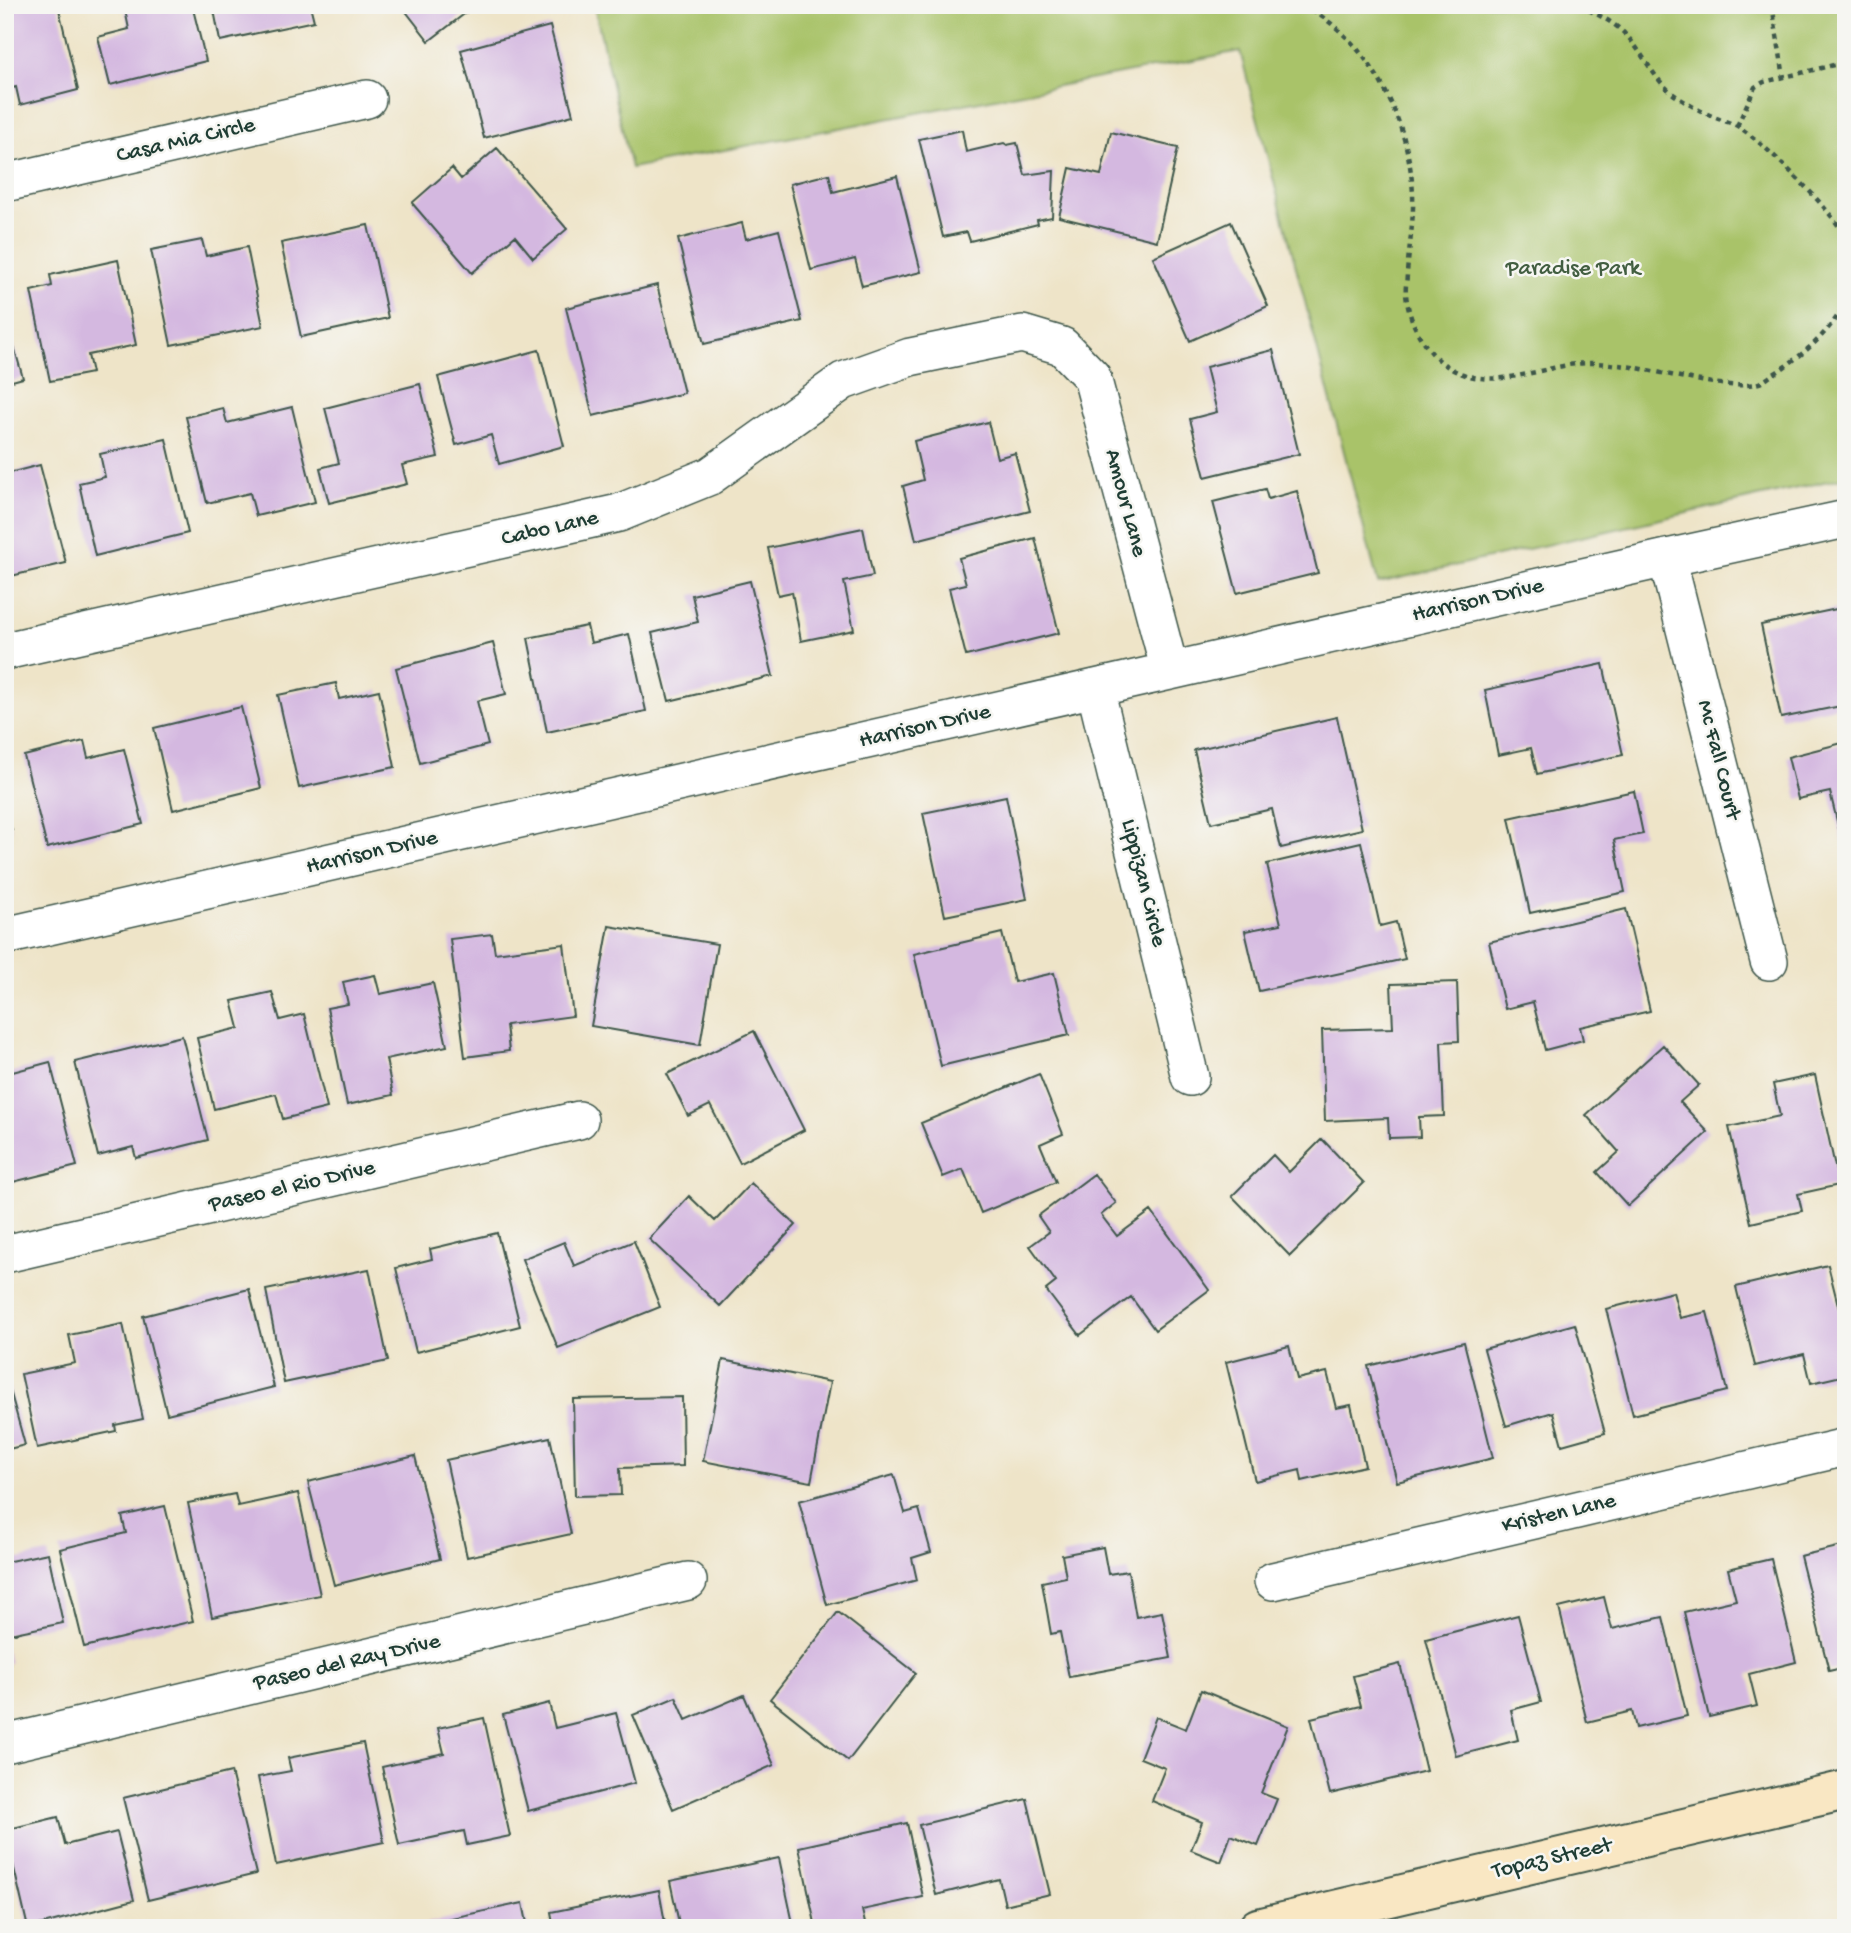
<svg xmlns="http://www.w3.org/2000/svg" width="1851" height="1933" font-family="'Gochi Hand',sans-serif">
<rect width="100%" height="100%" fill="#f6f6f2"/>
<filter id="ink" filterUnits="userSpaceOnUse"><feTurbulence type="fractalNoise" baseFrequency=".0143" numOctaves="2"/><feDisplacementMap in="SourceGraphic" scale="14" xChannelSelector="R" yChannelSelector="G"/><feConvolveMatrix kernelMatrix="1 2 1 2 8 2 1 2 1" color-interpolation-filters="sRGB"/></filter>
<filter id="wash" filterUnits="userSpaceOnUse"><feTurbulence type="fractalNoise" baseFrequency=".00686" numOctaves="4" result="noise"/><feDisplacementMap in="SourceGraphic" scale="28" xChannelSelector="R" yChannelSelector="G"/><feGaussianBlur stdDeviation="1.57" result="paint"/><feColorMatrix in="noise" values="0 0 0 0 0 0 0 0 0 0 0 0 0 0 0 0 0 1.4 0 .05"/><feComposite in="paint" operator="in"/></filter>
<g filter="url(#wash)">
<rect width="100%" height="100%" fill="#eee4c8"/>
<path fill="#a9c369" stroke="#64804e" stroke-width="2" d="M594,5H1846V477L1378,583L1240,51L631,168Z"/>
<g id="blocks">
<path fill="#d4b8e0" d="M26,5H58L78,90L20,105L16,87L5,90V10Z
M124,5H192L206,61L110,85L98,37L129,29Z
M213,5H310L314,21L220,41Z
M401,5H476L429,41Z
M550,26L573,115L484,138L461,50Z
M962,130L966,152L1004,143L1007,145L1017,143L1025,175L1054,171L1052,217L1037,220L1038,224L970,241L967,232L943,237L919,139Z
M1111,132L1178,148L1157,241L1059,217L1070,168L1101,175Z
M497,148L567,229L533,258L515,236L472,273L412,203L452,168L461,179Z
M829,174L833,192L897,176L921,272L862,286L855,259L811,270L790,184Z
M1231,222L1268,306L1190,341L1153,257Z
M742,223L746,239L779,230L802,321L704,344L678,239Z
M368,225L388,318L301,337L281,243Z
M202,240L206,256L247,247L263,326L171,345L151,250Z
M118,260L136,345L88,355L92,373L50,381L31,291L52,286L50,275Z
M657,285L684,393L593,416L566,308Z
M5,315L23,378L5,383Z
M539,350L564,446L499,464L491,435L456,445L438,377Z
M1273,350L1299,454L1205,477L1190,419L1217,412L1206,367Z
M420,384L438,457L402,465L407,484L329,503L320,468L339,463L325,408Z
M292,407L315,502L256,516L250,493L207,503L186,417L223,408L227,423Z
M988,422L997,458L1015,453L1030,511L916,540L903,486L923,480L914,441Z
M166,439L188,533L95,556L79,483L105,477L100,454Z
M40,465L66,563L7,577L5,474Z
M1265,489L1268,499L1297,491L1318,573L1237,593L1213,502Z
M863,528L873,576L844,582L854,630L801,641L792,592L778,595L768,548Z
M1035,538L1059,633L966,656L949,588L966,584L959,558Z
M750,581L773,676L669,701L652,633L698,622L692,595Z
M1846,607V705L1781,718L1761,625Z
M587,626L591,643L629,634L646,711L547,732L528,638Z
M493,643L506,694L477,701L488,745L420,763L396,668Z
M1603,664L1623,755L1537,774L1531,748L1498,755L1485,690Z
M336,683L339,699L379,690L395,767L299,788L278,695Z
M241,707L261,788L173,810L154,728Z
M1337,717L1362,829L1281,848L1272,809L1211,823L1194,750Z
M84,741L88,758L124,749L143,824L47,848L24,756Z
M1846,742V841L1842,842L1830,792L1798,799L1788,757Z
M1634,791L1643,834L1614,840L1625,892L1530,913L1509,818Z
M1006,796L1027,899L945,916L923,813Z
M5,810L12,830L5,832Z
M1361,842L1380,926L1396,922L1405,959L1259,991L1245,931L1281,924L1267,864Z
M1626,909L1650,1011L1580,1027L1583,1040L1545,1050L1533,1002L1505,1009L1489,942Z
M609,926L717,944L700,1045L591,1026Z
M1002,933L1014,982L1054,973L1069,1035L941,1066L914,954Z
M492,934L495,953L564,944L573,1016L506,1025L509,1051L465,1057L450,939Z
M375,975L380,994L433,983L447,1046L386,1059L393,1095L347,1105L327,1008L348,1004L343,982Z
M1457,982L1459,1041L1441,1042L1444,1116L1419,1117L1420,1137L1389,1138L1388,1118L1325,1121L1322,1030L1393,1028L1391,984Z
M272,992L280,1020L304,1014L327,1108L283,1119L276,1094L214,1109L197,1038L239,1028L232,1001Z
M754,1031L804,1130L740,1163L710,1105L688,1116L667,1074Z
M182,1036L208,1140L136,1158L133,1147L98,1156L75,1062Z
M1663,1045L1699,1085L1680,1102L1708,1132L1628,1206L1597,1172L1619,1152L1586,1115Z
M50,1062L77,1166L5,1184V1074Z
M1039,1074L1063,1134L1040,1144L1056,1182L981,1213L963,1169L943,1177L921,1123Z
M1815,1075L1839,1185L1798,1194L1802,1211L1751,1223L1729,1127L1780,1116L1773,1084Z
M1322,1139L1364,1183L1290,1256L1232,1196L1273,1155L1289,1172Z
M1094,1174L1116,1203L1101,1215L1117,1236L1151,1211L1209,1290L1155,1330L1131,1297L1080,1335L1046,1290L1056,1282L1030,1246L1049,1232L1038,1216Z
M751,1183L796,1225L720,1306L649,1239L689,1196L715,1221Z
M497,1233L520,1326L416,1352L396,1268L432,1259L430,1249Z
M634,1241L660,1307L558,1348L522,1259L564,1242L574,1266Z
M1828,1265L1846,1337V1375L1811,1383L1804,1354L1755,1366L1736,1287Z
M369,1269L388,1361L284,1383L266,1290Z
M249,1289L274,1387L167,1414L143,1316Z
M1673,1292L1680,1318L1707,1312L1727,1391L1633,1415L1606,1309Z
M123,1324L143,1419L115,1425L116,1431L37,1448L21,1374L75,1363L69,1335Z
M1575,1324L1605,1433L1562,1445L1553,1412L1506,1426L1484,1349Z
M1464,1342L1493,1458L1397,1482L1368,1366Z
M1289,1346L1297,1379L1327,1372L1336,1408L1351,1405L1365,1466L1302,1481L1300,1470L1255,1481L1226,1362Z
M723,1360L830,1382L811,1482L703,1461Z
M5,1372L25,1445L5,1450Z
M682,1397L683,1466L620,1468L621,1495L575,1496L573,1399Z
M550,1437L571,1534L467,1557L446,1460Z
M415,1456L440,1559L334,1585L308,1482Z
M894,1475L905,1513L919,1509L931,1552L912,1558L917,1580L827,1605L799,1501Z
M298,1493L320,1595L212,1617L188,1503L235,1494L238,1506Z
M165,1506L193,1621L84,1647L60,1549L126,1533L122,1516Z
M1846,1545V1667L1829,1671L1800,1556Z
M1103,1547L1108,1574L1128,1571L1136,1617L1162,1612L1171,1658L1069,1677L1060,1632L1051,1634L1042,1582L1066,1577L1062,1555Z
M48,1553L63,1623L5,1635V1562Z
M1771,1559L1796,1662L1749,1674L1757,1706L1709,1717L1684,1612L1736,1600L1728,1569Z
M1604,1597L1612,1629L1663,1617L1687,1716L1636,1728L1632,1711L1587,1722L1559,1608Z
M838,1612L916,1673L848,1761L770,1699Z
M1518,1615L1541,1702L1511,1710L1518,1740L1456,1756L1426,1639Z
M5,1647L10,1663L5,1664Z
M1400,1664L1426,1771L1330,1794L1311,1718L1361,1706L1353,1676Z
M1201,1690L1288,1726L1261,1793L1277,1799L1258,1846L1231,1835L1221,1862L1191,1850L1202,1822L1152,1801L1165,1768L1140,1758L1156,1717L1186,1729Z
M744,1695L774,1765L673,1809L633,1715L676,1697L686,1720Z
M549,1703L555,1728L616,1713L635,1783L528,1811L503,1715Z
M484,1718L510,1836L467,1845L464,1831L399,1845L382,1767L444,1753L438,1728Z
M363,1743L384,1842L276,1865L258,1777L291,1771L288,1758Z
M231,1772L256,1874L148,1900L123,1798Z
M1027,1799L1050,1894L1005,1905L999,1879L936,1895L919,1825Z
M58,1817L65,1845L117,1832L134,1900L28,1928L5,1830Z
M907,1823L923,1897L862,1910L866,1928H816L799,1847Z
M779,1858L794,1928H680L670,1881Z
M659,1890L666,1928H554L551,1912Z
M523,1903L528,1928H418V1925Z"/>
</g>
</g>
<g filter="url(#ink)">
<use href="#blocks" fill-opacity="0" stroke="#3e564a" stroke-width="2"/>
<g fill="none" stroke-linecap="round" stroke-linejoin="round">
<defs>
<path id="street" d="M5,183L367,99
M1667,558L1769,961
M5,651L619,513L710,476L843,381L910,357L1022,334L1062,346L1092,377L1170,671
M1095,688L1190,1077
M5,936L1667,558L1846,519
M5,1254L579,1120
M1273,1581L1846,1447
M5,1744L688,1581"/>
<path id="secondary" d="M1258,1928L1846,1790"/>
</defs>
<use href="#street" stroke="#3e564a" stroke-width="40"/>
<use href="#secondary" stroke="#3e564a" stroke-width="42"/>
<path stroke="#3e564a" stroke-width="4.5" stroke-dasharray="5 5" stroke-linecap="butt" d="M1303,5C1371,41 1409,119 1413,194C1414,220 1409,247 1407,273C1407,280 1405,288 1406,294C1409,327 1430,361 1460,373C1503,390 1547,363 1591,363C1628,363 1665,375 1701,381C1719,384 1740,388 1759,383C1765,381 1771,375 1777,372C1805,353 1831,332 1846,301
M1580,5C1595,14 1613,21 1625,34C1643,52 1652,77 1672,93C1684,102 1700,111 1714,117C1722,121 1731,122 1739,127C1763,142 1836,213 1846,239
M1772,5L1784,77
M1737,126L1755,87L1764,82L1846,62"/>
<use href="#street" stroke="#fff" stroke-width="37"/>
<use href="#secondary" stroke="#f9e7c3" stroke-width="38"/>
</g>
</g>
<g text-anchor="middle" dominant-baseline="central" stroke-width="5" stroke-linejoin="round" paint-order="stroke">
<g font-size="23" fill="#1f3d34" stroke="#f6f6f2">
<text transform="translate(186 141) rotate(-13)">Casa Mia Circle</text>
<text transform="translate(1125 503) rotate(75)">Amour Lane</text>
<text transform="translate(550 529) rotate(-13)">Cabo Lane</text>
<text transform="translate(1478 601) rotate(-13)">Harrison Drive</text>
<text transform="translate(925 727) rotate(-13)">Harrison Drive</text>
<text transform="translate(1718 760) rotate(76)">Mc Fall Court</text>
<text transform="translate(372 853) rotate(-13)">Harrison Drive</text>
<text transform="translate(1143 883) rotate(76)">Lippizan Circle</text>
<text transform="translate(292 1187) rotate(-13)">Paseo el Rio Drive</text>
<text transform="translate(1559 1514) rotate(-13)">Kristen Lane</text>
<text transform="translate(347 1663) rotate(-13)">Paseo del Ray Drive</text>
<text transform="translate(1552 1859) rotate(-13)">Topaz Street</text>
</g>
<g font-size="23" fill="#425e41" stroke="#f6f6f2">
<text x="1573" y="269">Paradise Park</text>
</g>
</g>
<rect width="1851" height="1933" fill="none" stroke="#f6f6f2" stroke-width="28"/>
</svg>
